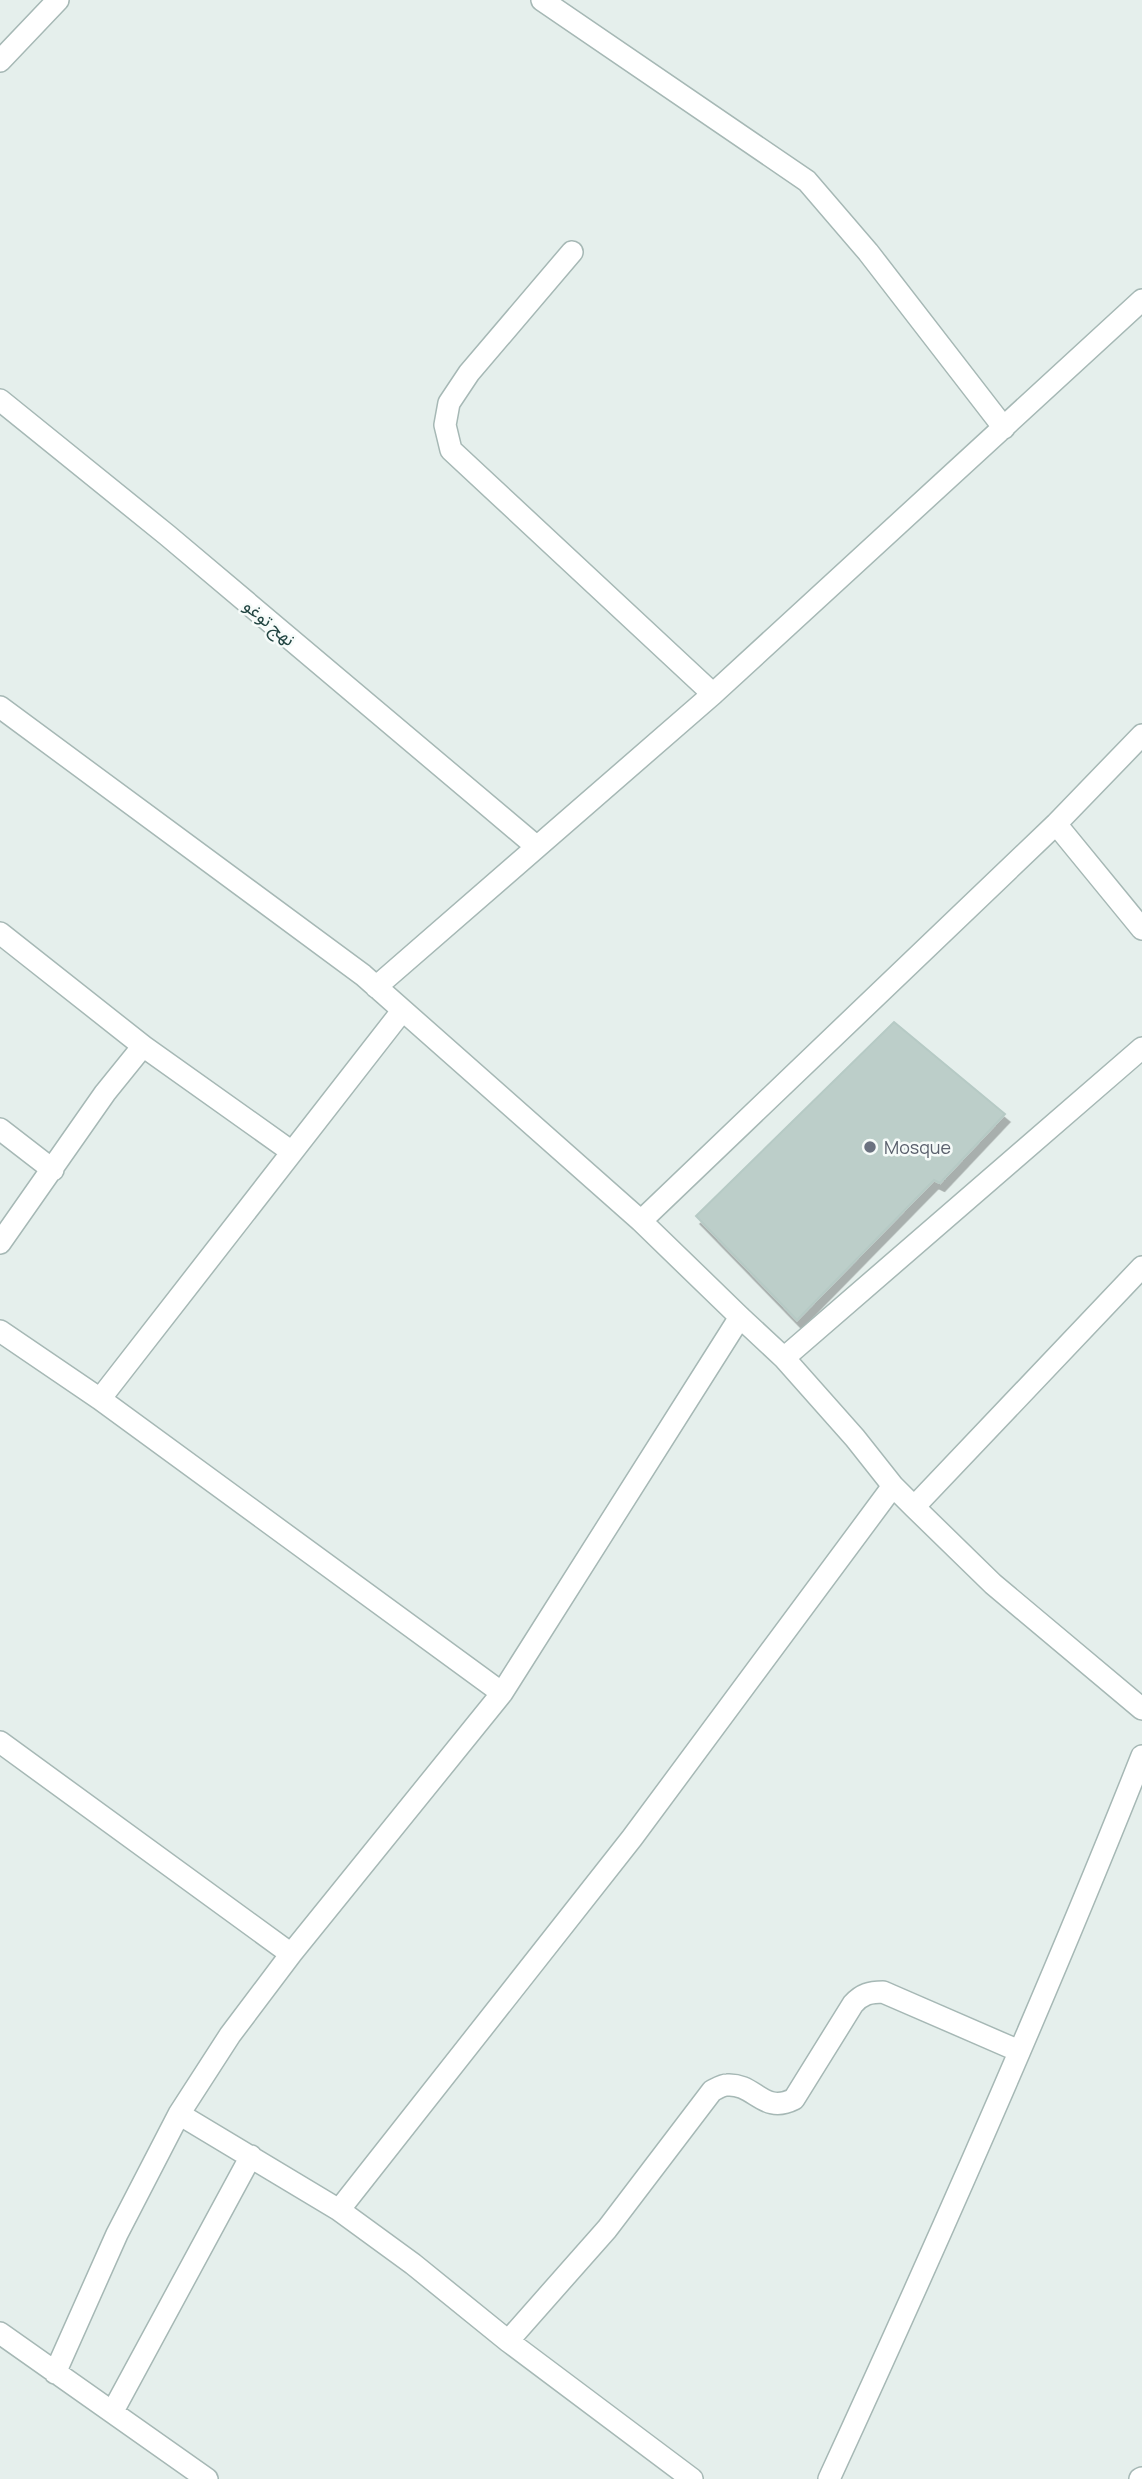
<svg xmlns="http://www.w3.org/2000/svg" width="1142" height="2479" font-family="Manrope,'Noto Sans Arabic',sans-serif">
<defs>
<filter id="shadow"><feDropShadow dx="4.5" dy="8" stdDeviation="0" flood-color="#0004"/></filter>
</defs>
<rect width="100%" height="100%" fill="#e5efec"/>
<path fill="#bccec9" stroke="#b6cac5" stroke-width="2" filter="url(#shadow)" d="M894,1022L1005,1114L940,1183L934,1180L797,1320L696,1216Z"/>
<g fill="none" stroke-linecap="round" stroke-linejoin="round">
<defs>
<path id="minor" d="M542,0L807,181L868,252L1004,428
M0,61L58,0
M572,252L469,373L449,403L445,425L451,450L713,694
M0,400L167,535L537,847
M0,707L363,975L641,1221L740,1317L784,1358L855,1438L893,1486L914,1507L993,1584L1142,1709
M1056,824L1142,929
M0,933L143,1046L105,1093L0,1243
M376,987L713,694L1142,300
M143,1046L292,1152
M0,1129L53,1170
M641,1221L1056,824L1142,735
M0,1331L100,1399L502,1693
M784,1358L1142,1048
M100,1399L402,1011
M914,1507L1142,1267
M0,1742L291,1954
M179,2114L339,2210L413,2264L508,2341L692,2479
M339,2210L632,1838L893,1486
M0,2333L207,2479
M508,2341L607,2229L712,2091C716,2089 722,2085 727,2085C755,2083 763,2115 794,2099L853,2004C862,1994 870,1992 883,1992L1019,2051
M55,2373L117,2234L179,2114L230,2035L291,1954L502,1693L740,1317
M113,2411L251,2156
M829,2479C939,2240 1045,2000 1142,1756
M1140,2479L1142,2478"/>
</defs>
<use href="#minor" stroke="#a6b8b5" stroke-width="24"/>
<use href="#minor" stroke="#fff" stroke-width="21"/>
</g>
<circle fill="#6b7280" stroke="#f6fbf9" stroke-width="2.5" cx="870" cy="1147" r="7"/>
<g text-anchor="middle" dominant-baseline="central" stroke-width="5" stroke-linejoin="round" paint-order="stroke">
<g font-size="18" fill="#214441" stroke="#f6fbf9">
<text transform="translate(270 622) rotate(40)">نهج توغو</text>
</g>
<g font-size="18" fill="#5b616d" stroke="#f6fbf9" text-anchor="start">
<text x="884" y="1147">Mosque</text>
</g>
</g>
</svg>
